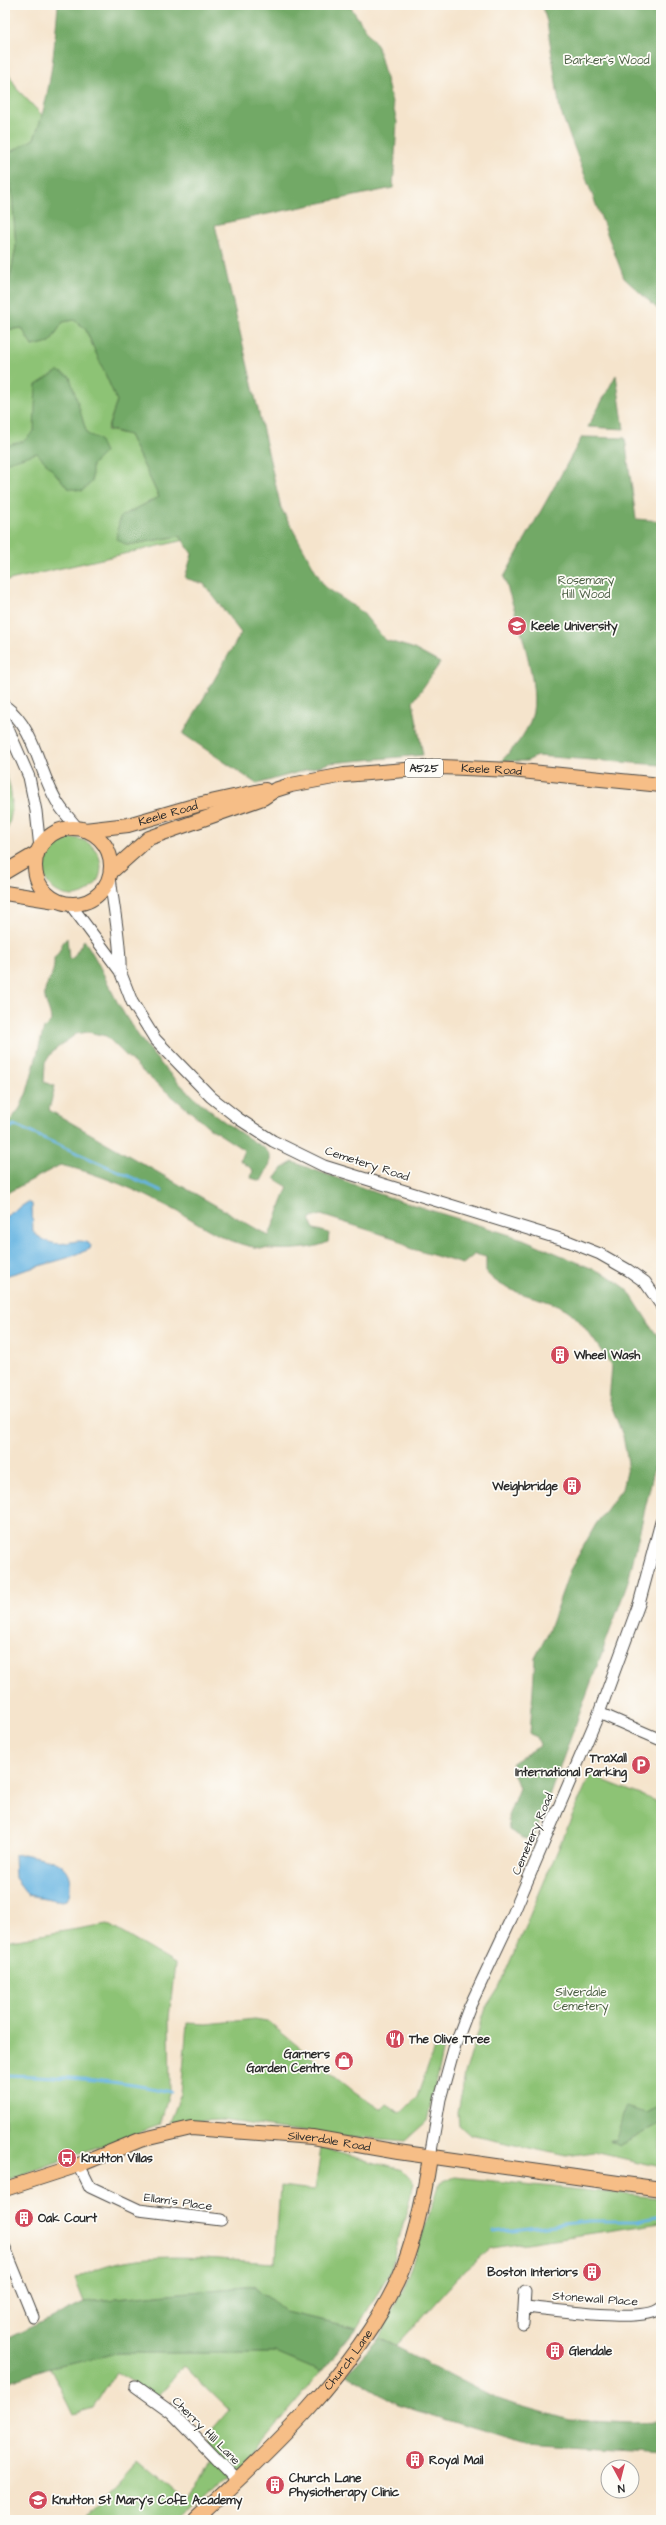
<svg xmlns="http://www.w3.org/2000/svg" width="666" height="2525" font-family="'Architects Daughter',sans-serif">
<rect width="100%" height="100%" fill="#fdfcf7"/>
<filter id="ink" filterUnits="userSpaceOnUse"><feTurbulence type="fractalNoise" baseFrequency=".025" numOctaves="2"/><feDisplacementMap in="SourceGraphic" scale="8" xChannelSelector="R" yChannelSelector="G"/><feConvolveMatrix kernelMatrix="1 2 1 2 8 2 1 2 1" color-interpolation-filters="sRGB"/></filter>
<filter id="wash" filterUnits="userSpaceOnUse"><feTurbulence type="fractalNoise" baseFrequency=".012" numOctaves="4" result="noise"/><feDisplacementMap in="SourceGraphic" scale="16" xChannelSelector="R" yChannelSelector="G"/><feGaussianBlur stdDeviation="0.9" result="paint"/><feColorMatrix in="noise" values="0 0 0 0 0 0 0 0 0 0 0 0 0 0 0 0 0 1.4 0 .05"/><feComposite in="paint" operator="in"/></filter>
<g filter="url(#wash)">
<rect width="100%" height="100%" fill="#f5e4cc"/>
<path fill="#8dc375" stroke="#5c7750" d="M5,66L17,89L43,116L34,139L5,155Z
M5,161L12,192L16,247L5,303Z
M74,320L85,328L117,401L107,430L129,435L159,497L120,517L127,545L180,536L185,540L5,581V330L22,328L32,346L50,342L63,322Z
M5,772C14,792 14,815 5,835Z
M43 867a29 29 0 1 1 58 0a29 29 0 1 1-58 0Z
M590,1775L661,1803V2105L647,2113L616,2140H610L620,2145L661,2123V2167L594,2152L566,2156L470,2135L459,2125L458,2113L465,2073L486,2007L499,1987Z
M107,1924L175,1964L169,2018L170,2090L160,2125L5,2181V1941Z
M255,2019L267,2021L356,2093L381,2110L387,2104L401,2113L417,2097L435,2046L443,2048L427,2121L405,2141L320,2134L221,2120L170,2122L181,2094L187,2023L206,2024Z
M321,2148L402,2170L414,2183L390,2272L357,2328L285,2312L255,2286L84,2302L75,2279C131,2245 212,2260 275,2263L280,2186L315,2190Z
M455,2177L660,2198L661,2223L492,2248L465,2270L396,2346L379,2338L406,2281L440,2183Z
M119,2353H276L321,2372L246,2460L181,2520H91L87,2516L138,2461L186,2502L197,2489L211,2461L208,2434L229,2410L183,2365L158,2397L116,2372L93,2408L73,2414L50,2367Z"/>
<path fill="#72a966" stroke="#4e6a48" d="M58,5H349L378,47L397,122L393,188L215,225L281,508L324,586L362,612L385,640L412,648L440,663L413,702L423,755L330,763L257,784L183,734L241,633L204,584L185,578L192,554L180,536L127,545L116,539L120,517L159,497L129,435L108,429L117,401L85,328L74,320L63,322L50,342L32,346L22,328L5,330V303L16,247L12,192L5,155L34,139C51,95 54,51 58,5Z
M542,5H661V312L624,278L560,110L547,22Z
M58,371L70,377L87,434L99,439L105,452L92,465V482L82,491L68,488L37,453L5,463V446L24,441L34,431L36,385Z
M616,375L624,429L588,427Z
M582,437L625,438L636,519L661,521V765L537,756L527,761H501C514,748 525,736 531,719C543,688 514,610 504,577Z
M67,938L69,959L73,958L84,940C101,964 110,992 126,1017C160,1072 209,1115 264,1148L270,1154V1164L261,1181L251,1178L253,1170L240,1160L244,1150L210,1128L143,1072L106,1036L88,1032L76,1034L52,1052L45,1063L44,1082L55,1086L49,1110L269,1236L288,1187L275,1179L284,1167L293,1162L385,1196L523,1239L607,1275L627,1289L661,1342V1440L628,1582L533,1840L523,1838L509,1830L508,1816L519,1788L512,1770L513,1762L540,1746L537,1737L530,1734L535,1658L547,1635L570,1570L596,1524L622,1489L628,1463L623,1436L609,1400L612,1367C601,1351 580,1316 564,1308C538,1295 505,1295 486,1272V1257L475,1254L463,1264L409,1248L397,1239L321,1215L309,1219L314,1229L329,1233L328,1242C308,1252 263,1251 241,1244C217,1237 196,1221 173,1209C138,1191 99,1173 60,1165L5,1194V1128L20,1108L27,1092L44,1028L51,1021C51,1011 43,1002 45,991C47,979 55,977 54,958C61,952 60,944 67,938Z
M661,2105V2123L620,2145L609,2140H616L625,2107L647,2113Z
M255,2286L285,2312L357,2328L321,2372L276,2353H119L50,2367L5,2383V2340L84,2302Z
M379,2338L497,2399L570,2420L630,2423L661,2422V2453L526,2444L398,2405L346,2374Z"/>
<path fill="#68b5e2" stroke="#4a7086" d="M28,1202L32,1204L33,1232C61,1257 74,1232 91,1245L90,1249L67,1258L5,1276V1217Z
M23,1854C43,1859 70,1858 70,1885C70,1891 70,1895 67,1900L62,1901L28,1895L15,1878L14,1855Z"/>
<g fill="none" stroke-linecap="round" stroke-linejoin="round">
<path stroke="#68b5e2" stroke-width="3" d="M5,1132L14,1125L162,1191
M5,2075C61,2076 116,2080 171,2092
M494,2232L589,2221H636L661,2216"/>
</g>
</g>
<g filter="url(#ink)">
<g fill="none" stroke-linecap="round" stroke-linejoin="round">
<defs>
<path id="minor" d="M5,706C37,730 38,773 59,805C64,813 72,821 78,829
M5,722L29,777L36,811L40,848
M110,876C113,907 121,940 120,971
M70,904L120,971L132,1002L155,1039L211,1097L239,1119L273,1141L324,1166L570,1242L600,1254L628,1270L645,1282L661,1305
M599,1713L661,1740
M430,2157L440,2099L455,2045L469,2008L511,1919L599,1713L639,1604L661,1522
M79,2165L90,2187L139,2210L221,2220
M5,2248L33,2317
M525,2307C551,2309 644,2324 661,2308
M523,2324L525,2291
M135,2386L171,2412L238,2481"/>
<g id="major">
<circle cx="73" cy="866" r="38"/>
<path id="s1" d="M85,830L128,825L197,805L265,790"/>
<path d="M5,872L37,853"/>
<path id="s2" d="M111,872L149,838L263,798L275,790L291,785L344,775L442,767L511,770L661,785"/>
<path d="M5,893L56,901"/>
<path id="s3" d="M5,2189L79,2165L140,2140L191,2128L312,2137L398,2152L661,2189"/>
<path id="s4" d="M195,2520C269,2452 355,2372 398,2280C415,2241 424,2198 430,2157"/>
</g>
</defs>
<use href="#minor" stroke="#494743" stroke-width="13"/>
<use href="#major" stroke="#494743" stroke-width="16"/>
<use href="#minor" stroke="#fff" stroke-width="11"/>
<use href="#major" stroke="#f6be87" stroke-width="14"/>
</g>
</g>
<defs>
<symbol id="university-disc" viewBox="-11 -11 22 22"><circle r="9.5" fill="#d1495b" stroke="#fdfcf7"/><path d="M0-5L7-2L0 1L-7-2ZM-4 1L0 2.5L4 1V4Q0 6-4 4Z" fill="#fff"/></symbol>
<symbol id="building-disc" viewBox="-11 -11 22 22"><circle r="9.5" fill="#d1495b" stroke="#fdfcf7"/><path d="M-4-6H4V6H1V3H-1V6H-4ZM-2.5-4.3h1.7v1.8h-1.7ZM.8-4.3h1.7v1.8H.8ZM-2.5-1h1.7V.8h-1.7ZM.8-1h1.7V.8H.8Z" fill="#fff"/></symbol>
<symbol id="parking-disc" viewBox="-11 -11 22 22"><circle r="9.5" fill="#d1495b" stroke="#fdfcf7"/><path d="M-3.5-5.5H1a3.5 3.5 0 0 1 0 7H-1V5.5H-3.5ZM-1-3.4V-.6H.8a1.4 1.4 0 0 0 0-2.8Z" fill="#fff"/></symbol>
<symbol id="restaurant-disc" viewBox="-11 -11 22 22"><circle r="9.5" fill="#d1495b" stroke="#fdfcf7"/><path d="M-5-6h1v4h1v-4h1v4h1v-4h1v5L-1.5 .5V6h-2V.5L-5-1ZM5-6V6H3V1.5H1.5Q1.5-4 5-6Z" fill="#fff"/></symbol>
<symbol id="shop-disc" viewBox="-11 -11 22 22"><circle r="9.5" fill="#d1495b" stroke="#fdfcf7"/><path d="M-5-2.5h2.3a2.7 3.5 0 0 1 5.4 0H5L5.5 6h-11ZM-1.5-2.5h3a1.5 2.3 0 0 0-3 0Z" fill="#fff"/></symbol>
<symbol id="bus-disc" viewBox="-11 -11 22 22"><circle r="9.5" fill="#d1495b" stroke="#fdfcf7"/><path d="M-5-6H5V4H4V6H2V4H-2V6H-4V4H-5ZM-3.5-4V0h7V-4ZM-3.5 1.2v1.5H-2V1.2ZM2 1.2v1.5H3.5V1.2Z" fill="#fff"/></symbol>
<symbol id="school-disc" viewBox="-11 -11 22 22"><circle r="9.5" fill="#d1495b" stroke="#fdfcf7"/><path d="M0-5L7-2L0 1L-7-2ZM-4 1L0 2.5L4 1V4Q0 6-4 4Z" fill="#fff"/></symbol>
</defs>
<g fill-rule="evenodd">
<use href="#university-disc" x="506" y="615" width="22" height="22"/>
<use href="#building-disc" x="549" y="1344" width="22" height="22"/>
<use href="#building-disc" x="561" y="1475" width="22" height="22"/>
<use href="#parking-disc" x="630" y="1754" width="22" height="22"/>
<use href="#restaurant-disc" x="384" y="2028" width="22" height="22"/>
<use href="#shop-disc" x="333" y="2050" width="22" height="22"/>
<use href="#bus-disc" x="56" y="2147" width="22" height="22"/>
<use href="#building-disc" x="13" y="2207" width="22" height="22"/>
<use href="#building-disc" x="581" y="2261" width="22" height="22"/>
<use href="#building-disc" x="544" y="2340" width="22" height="22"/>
<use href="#building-disc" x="404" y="2449" width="22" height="22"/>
<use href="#building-disc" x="264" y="2474" width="22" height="22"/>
<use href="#school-disc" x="27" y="2489" width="22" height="22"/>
</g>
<g text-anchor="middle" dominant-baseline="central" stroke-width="3.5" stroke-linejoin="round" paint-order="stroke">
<rect fill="#fdfcf7" stroke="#6a6a68" stroke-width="1" x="405" y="759" width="38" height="18" rx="3"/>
<g font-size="11" font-weight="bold" fill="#2b2b2b">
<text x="424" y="768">A525</text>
</g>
<g font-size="12" fill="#4d6045" stroke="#fdfcf7">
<text x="607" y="60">Barker's Wood</text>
<text x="586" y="580">Rosemary<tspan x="586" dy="14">Hill Wood</tspan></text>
<text x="581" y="1992">Silverdale<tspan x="581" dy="14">Cemetery</tspan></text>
</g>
<g font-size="12" font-weight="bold" fill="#2b2b2b" stroke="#fdfcf7" text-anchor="start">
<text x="531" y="626">Keele University</text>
<text x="574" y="1355">Wheel Wash</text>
<text x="558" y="1486" text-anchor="end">Weighbridge</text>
<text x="627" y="1758" text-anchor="end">TraXall<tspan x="627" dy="14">International Parking</tspan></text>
<text x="409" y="2039">The Olive Tree</text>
<text x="330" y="2054" text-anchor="end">Garners<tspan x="330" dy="14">Garden Centre</tspan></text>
<text x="81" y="2158">Knutton Villas</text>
<text x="38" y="2218">Oak Court</text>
<text x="578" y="2272" text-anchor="end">Boston Interiors</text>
<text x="569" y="2351">Glendale</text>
<text x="429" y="2460">Royal Mail</text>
<text x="289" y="2478">Church Lane<tspan x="289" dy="14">Physiotherapy Clinic</tspan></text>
<text x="52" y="2500">Knutton St Mary's CofE Academy</text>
</g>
<g font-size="12" fill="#2b2b2b" stroke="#fdfcf7">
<text stroke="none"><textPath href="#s2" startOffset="405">Keele Road</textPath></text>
<text stroke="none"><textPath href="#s1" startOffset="85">Keele Road</textPath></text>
<text transform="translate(367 1164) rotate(18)">Cemetery Road</text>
<text transform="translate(533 1834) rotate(-67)">Cemetery Road</text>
<text stroke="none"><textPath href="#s3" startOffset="335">Silverdale Road</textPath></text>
<text transform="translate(178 2202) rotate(8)">Ellam's Place</text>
<text transform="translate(595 2299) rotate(4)">Stonewall Place</text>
<text stroke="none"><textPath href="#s4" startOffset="222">Church Lane</textPath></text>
<text transform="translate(206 2431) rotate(45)">Cherry Hill Lane</text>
</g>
</g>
<rect width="666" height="2525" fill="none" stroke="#fdfcf7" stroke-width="20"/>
<g transform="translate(620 2479) rotate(173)"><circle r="19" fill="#fdfcf7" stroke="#a9a8a5"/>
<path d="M0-3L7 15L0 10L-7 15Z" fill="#d1495b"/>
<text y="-6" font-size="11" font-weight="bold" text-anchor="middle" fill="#2b2b2b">N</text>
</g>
</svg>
